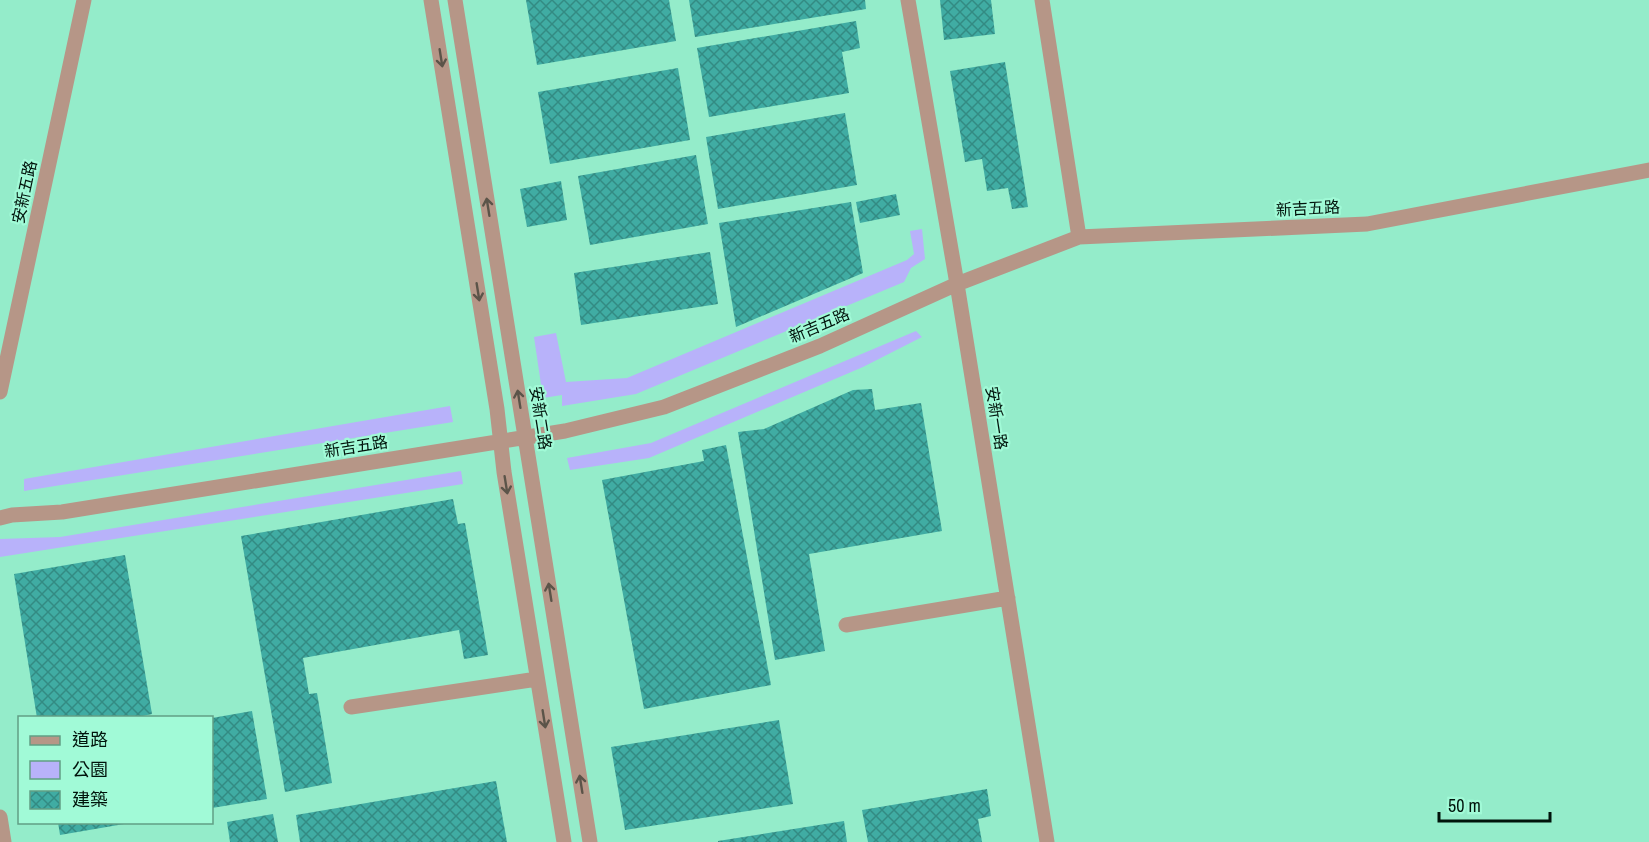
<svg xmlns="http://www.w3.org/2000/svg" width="1649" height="842" font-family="'Archivo Narrow','Noto Sans TC',sans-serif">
<defs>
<pattern id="building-cross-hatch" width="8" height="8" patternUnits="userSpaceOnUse" patternTransform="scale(1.5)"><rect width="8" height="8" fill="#40aca3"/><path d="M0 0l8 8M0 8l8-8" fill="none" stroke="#338b83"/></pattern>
</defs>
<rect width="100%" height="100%" fill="#94ecca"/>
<path fill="#b8b2fa" d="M922,229L925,259L911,268L904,282L636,394L562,406V395L543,398L534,337L556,333L566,382L627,378L907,260L914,254L910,231Z
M916,331L922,337L863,367L649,458L570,470L567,458L651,443Z
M450,406L453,422L24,491V479Z
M461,471L463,484L0,557V539L60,537Z"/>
<path fill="url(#building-cross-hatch)" d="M526,0H669L676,41L537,65Z
M689,0H865L866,9L695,37Z
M940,0H991L995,34L944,40Z
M856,21L860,48L842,52L849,93L709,117L697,48Z
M1005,62L1028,207L1012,209L1008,188L987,191L982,159L965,162L950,71Z
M678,68L690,140L550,164L538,92Z
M845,113L857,185L718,209L706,137Z
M696,155L708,224L590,245L578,176Z
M561,181L567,220L527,227L520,189Z
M896,194L900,215L860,223L856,202Z
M851,202L863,273L736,327L719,223Z
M710,252L718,304L581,325L574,273Z
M872,389L875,410L921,403L942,531L809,554L825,651L775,660L738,432L764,429L853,390Z
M726,445L771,685L644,709L602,480L704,461L702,450Z
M453,499L458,524L465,523L488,655L464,659L459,630L303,658L309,694L317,693L332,783L285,792L241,536Z
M125,555L152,714L133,718H37L14,574Z
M252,711L267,799L212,808V718Z
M779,720L793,804L625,830L611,747Z
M496,781L507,842H300L296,815Z
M987,789L991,816L978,819L982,842H868L862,810Z
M273,814L278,842H230L227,822Z
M844,821L847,842H718V841Z
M58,822H124V824L60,835Z"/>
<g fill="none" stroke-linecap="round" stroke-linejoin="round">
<path stroke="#b69687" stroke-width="15" d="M431,0L497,409L504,472L564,842
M455,0L590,842
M908,0L957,284L1047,842
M1042,0L1079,237
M0,392L84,0
M0,518L12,515L62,512L565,431L664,407L820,346L957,284L1079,237L1367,224L1649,170
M846,625L1008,598
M351,707L537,679
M0,817L4,842"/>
</g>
<defs><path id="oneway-shaft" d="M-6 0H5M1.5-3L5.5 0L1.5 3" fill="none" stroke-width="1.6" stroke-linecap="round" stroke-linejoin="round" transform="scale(1.5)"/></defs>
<g stroke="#5b5449">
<use href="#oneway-shaft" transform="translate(441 58) rotate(81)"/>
<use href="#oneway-shaft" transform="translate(488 207) rotate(-99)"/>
<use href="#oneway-shaft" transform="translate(478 292) rotate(81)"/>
<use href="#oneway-shaft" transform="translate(519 399) rotate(-99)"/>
<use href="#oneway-shaft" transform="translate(506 485) rotate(81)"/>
<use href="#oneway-shaft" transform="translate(550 592) rotate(-99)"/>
<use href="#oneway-shaft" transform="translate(544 719) rotate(81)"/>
<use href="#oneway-shaft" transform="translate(581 784) rotate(-99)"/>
</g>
<g text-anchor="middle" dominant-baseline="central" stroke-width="4.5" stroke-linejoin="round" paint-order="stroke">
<g font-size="16" fill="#00130b" stroke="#a1fad7">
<text transform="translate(24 192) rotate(-78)">安新五路</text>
<text transform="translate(1308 208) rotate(-3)">新吉五路</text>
<text transform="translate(819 325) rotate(-23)">新吉五路</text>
<text transform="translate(541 418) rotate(81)">安新二路</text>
<text transform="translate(997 418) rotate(81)">安新一路</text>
<text transform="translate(356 446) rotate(-9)">新吉五路</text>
</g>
</g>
<rect x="18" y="716" width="195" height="108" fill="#a1fad7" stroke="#619e85" stroke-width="1.5"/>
<rect x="30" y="736" width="30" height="9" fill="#b69687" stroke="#619e85" stroke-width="1.5"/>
<text x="72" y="746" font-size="18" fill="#00130b">道路</text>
<rect x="30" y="761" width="30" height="18" fill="#b8b2fa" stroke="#619e85" stroke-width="1.5"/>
<text x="72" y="776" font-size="18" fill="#00130b">公園</text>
<rect x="30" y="791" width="30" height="18" fill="url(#building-cross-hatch)" stroke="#619e85" stroke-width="1.5"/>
<text x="72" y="806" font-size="18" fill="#00130b">建築</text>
<path d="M1439 812v9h111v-9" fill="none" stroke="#00130b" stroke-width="3"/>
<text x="1448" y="812" font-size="18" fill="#00130b" stroke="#a1fad7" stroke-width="4.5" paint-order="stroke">50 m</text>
</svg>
